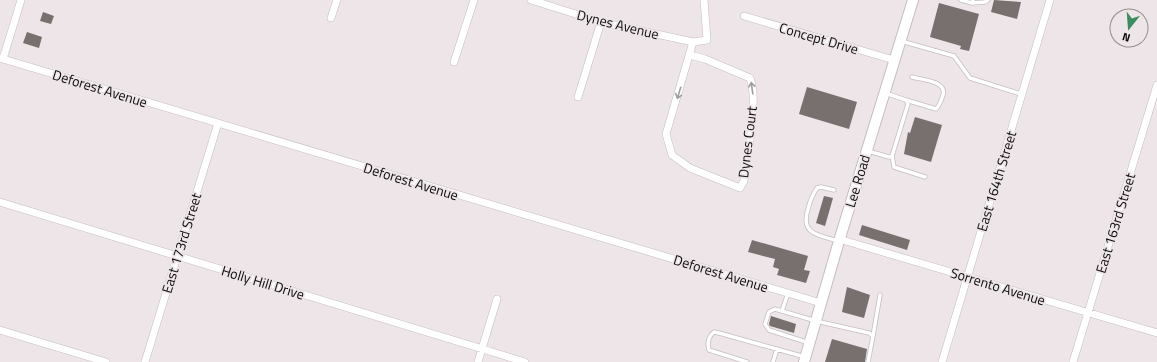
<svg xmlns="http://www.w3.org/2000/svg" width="1157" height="362" font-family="'Titillium Web',sans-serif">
<rect width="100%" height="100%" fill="#ede5e7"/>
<path fill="#77706f" d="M994,0L1021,2L1017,19L991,12Z
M939,3L979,14L969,51L960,49L961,46L930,37Z
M43,12L54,16L51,24L40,21Z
M27,32L42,37L39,48L23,43Z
M807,87L857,102L849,129L799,114Z
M915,117L942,125L931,162L904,154L908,132L910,133Z
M824,196L833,198L825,226L816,223Z
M862,225L910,240L907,250L859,235Z
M752,240L808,256L804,270L810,271L806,283L777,275L779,269L773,267L775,259L748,252Z
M847,287L870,295L864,318L842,312Z
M771,316L796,324L794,333L770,326L769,324Z
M832,339L867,349L865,362H825Z"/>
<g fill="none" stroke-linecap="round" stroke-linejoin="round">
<defs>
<path id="service" d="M961,0L972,3L973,0
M972,3L985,2L988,0
M901,41L954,56L970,78L1021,94
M906,100L936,109C940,105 941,101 943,95C947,81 923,80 912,77
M868,151L889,157L892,156L908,104L906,100L885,93
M892,156L894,167L925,177
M834,190L821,187L817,188C812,195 810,201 808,209C800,234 818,235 838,241
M782,311L788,293
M873,336L880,295
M809,343L769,330L765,324L769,312L775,309L816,321L869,333L873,336L868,362
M747,362L709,350C707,343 708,337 714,332L719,333L805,357
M773,362L777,349"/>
<path id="minor" d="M531,0L601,22L693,42L707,40L704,0
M744,16L894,60
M331,18L337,0
M690,55L705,59L750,78C759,102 747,154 744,181L740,188L690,168L672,155L666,134L693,42
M0,58L821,303
M3,59L21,0
M454,62L474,0
M578,97L601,22
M0,202L525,362
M839,239L1157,333
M0,330L106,362
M145,362L218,123
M478,362L497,299
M942,362L1050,0
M1073,362L1157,85"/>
<path id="secondary" d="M804,362L839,241L913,0"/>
</defs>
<use href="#service" stroke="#c5bdc0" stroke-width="5"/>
<use href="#minor" stroke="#c5bdc0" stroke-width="8"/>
<use href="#secondary" stroke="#c5bdc0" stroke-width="12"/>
<use href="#service" stroke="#fff" stroke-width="3.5"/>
<use href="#minor" stroke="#fff" stroke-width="7"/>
<use href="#secondary" stroke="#fff" stroke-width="10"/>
</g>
<defs><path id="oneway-shaft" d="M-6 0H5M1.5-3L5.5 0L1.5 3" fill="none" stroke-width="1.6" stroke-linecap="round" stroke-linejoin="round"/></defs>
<g stroke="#9f9d9e">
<use href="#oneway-shaft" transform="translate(752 88) rotate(-98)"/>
<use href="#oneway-shaft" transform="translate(679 93) rotate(107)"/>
</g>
<g text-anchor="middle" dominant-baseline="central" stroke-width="3.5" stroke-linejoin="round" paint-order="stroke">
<g font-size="14" fill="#0e0b0c" stroke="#ede5e7">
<text transform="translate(618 24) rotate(14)">Dynes Avenue</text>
<text transform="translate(819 38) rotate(16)">Concept Drive</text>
<text transform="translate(100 88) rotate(17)">Deforest Avenue</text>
<text transform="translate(747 142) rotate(-83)">Dynes Court</text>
<text transform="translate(411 181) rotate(17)">Deforest Avenue</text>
<text transform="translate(857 181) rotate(-73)">Lee Road</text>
<text transform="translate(996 181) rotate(-73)">East 164th Street</text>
<text transform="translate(1115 223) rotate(-73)">East 163rd Street</text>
<text transform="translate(181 243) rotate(-73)">East 173rd Street</text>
<text transform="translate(721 273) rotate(17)">Deforest Avenue</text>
<text transform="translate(263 282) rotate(17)">Holly Hill Drive</text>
<text transform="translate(998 286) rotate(17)">Sorrento Avenue</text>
</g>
</g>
<g transform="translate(1129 28) rotate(197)"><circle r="19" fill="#ede5e7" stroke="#948e8f"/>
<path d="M0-3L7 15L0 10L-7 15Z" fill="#3a8d5f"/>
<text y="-6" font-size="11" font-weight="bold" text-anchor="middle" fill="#0e0b0c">N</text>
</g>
</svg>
